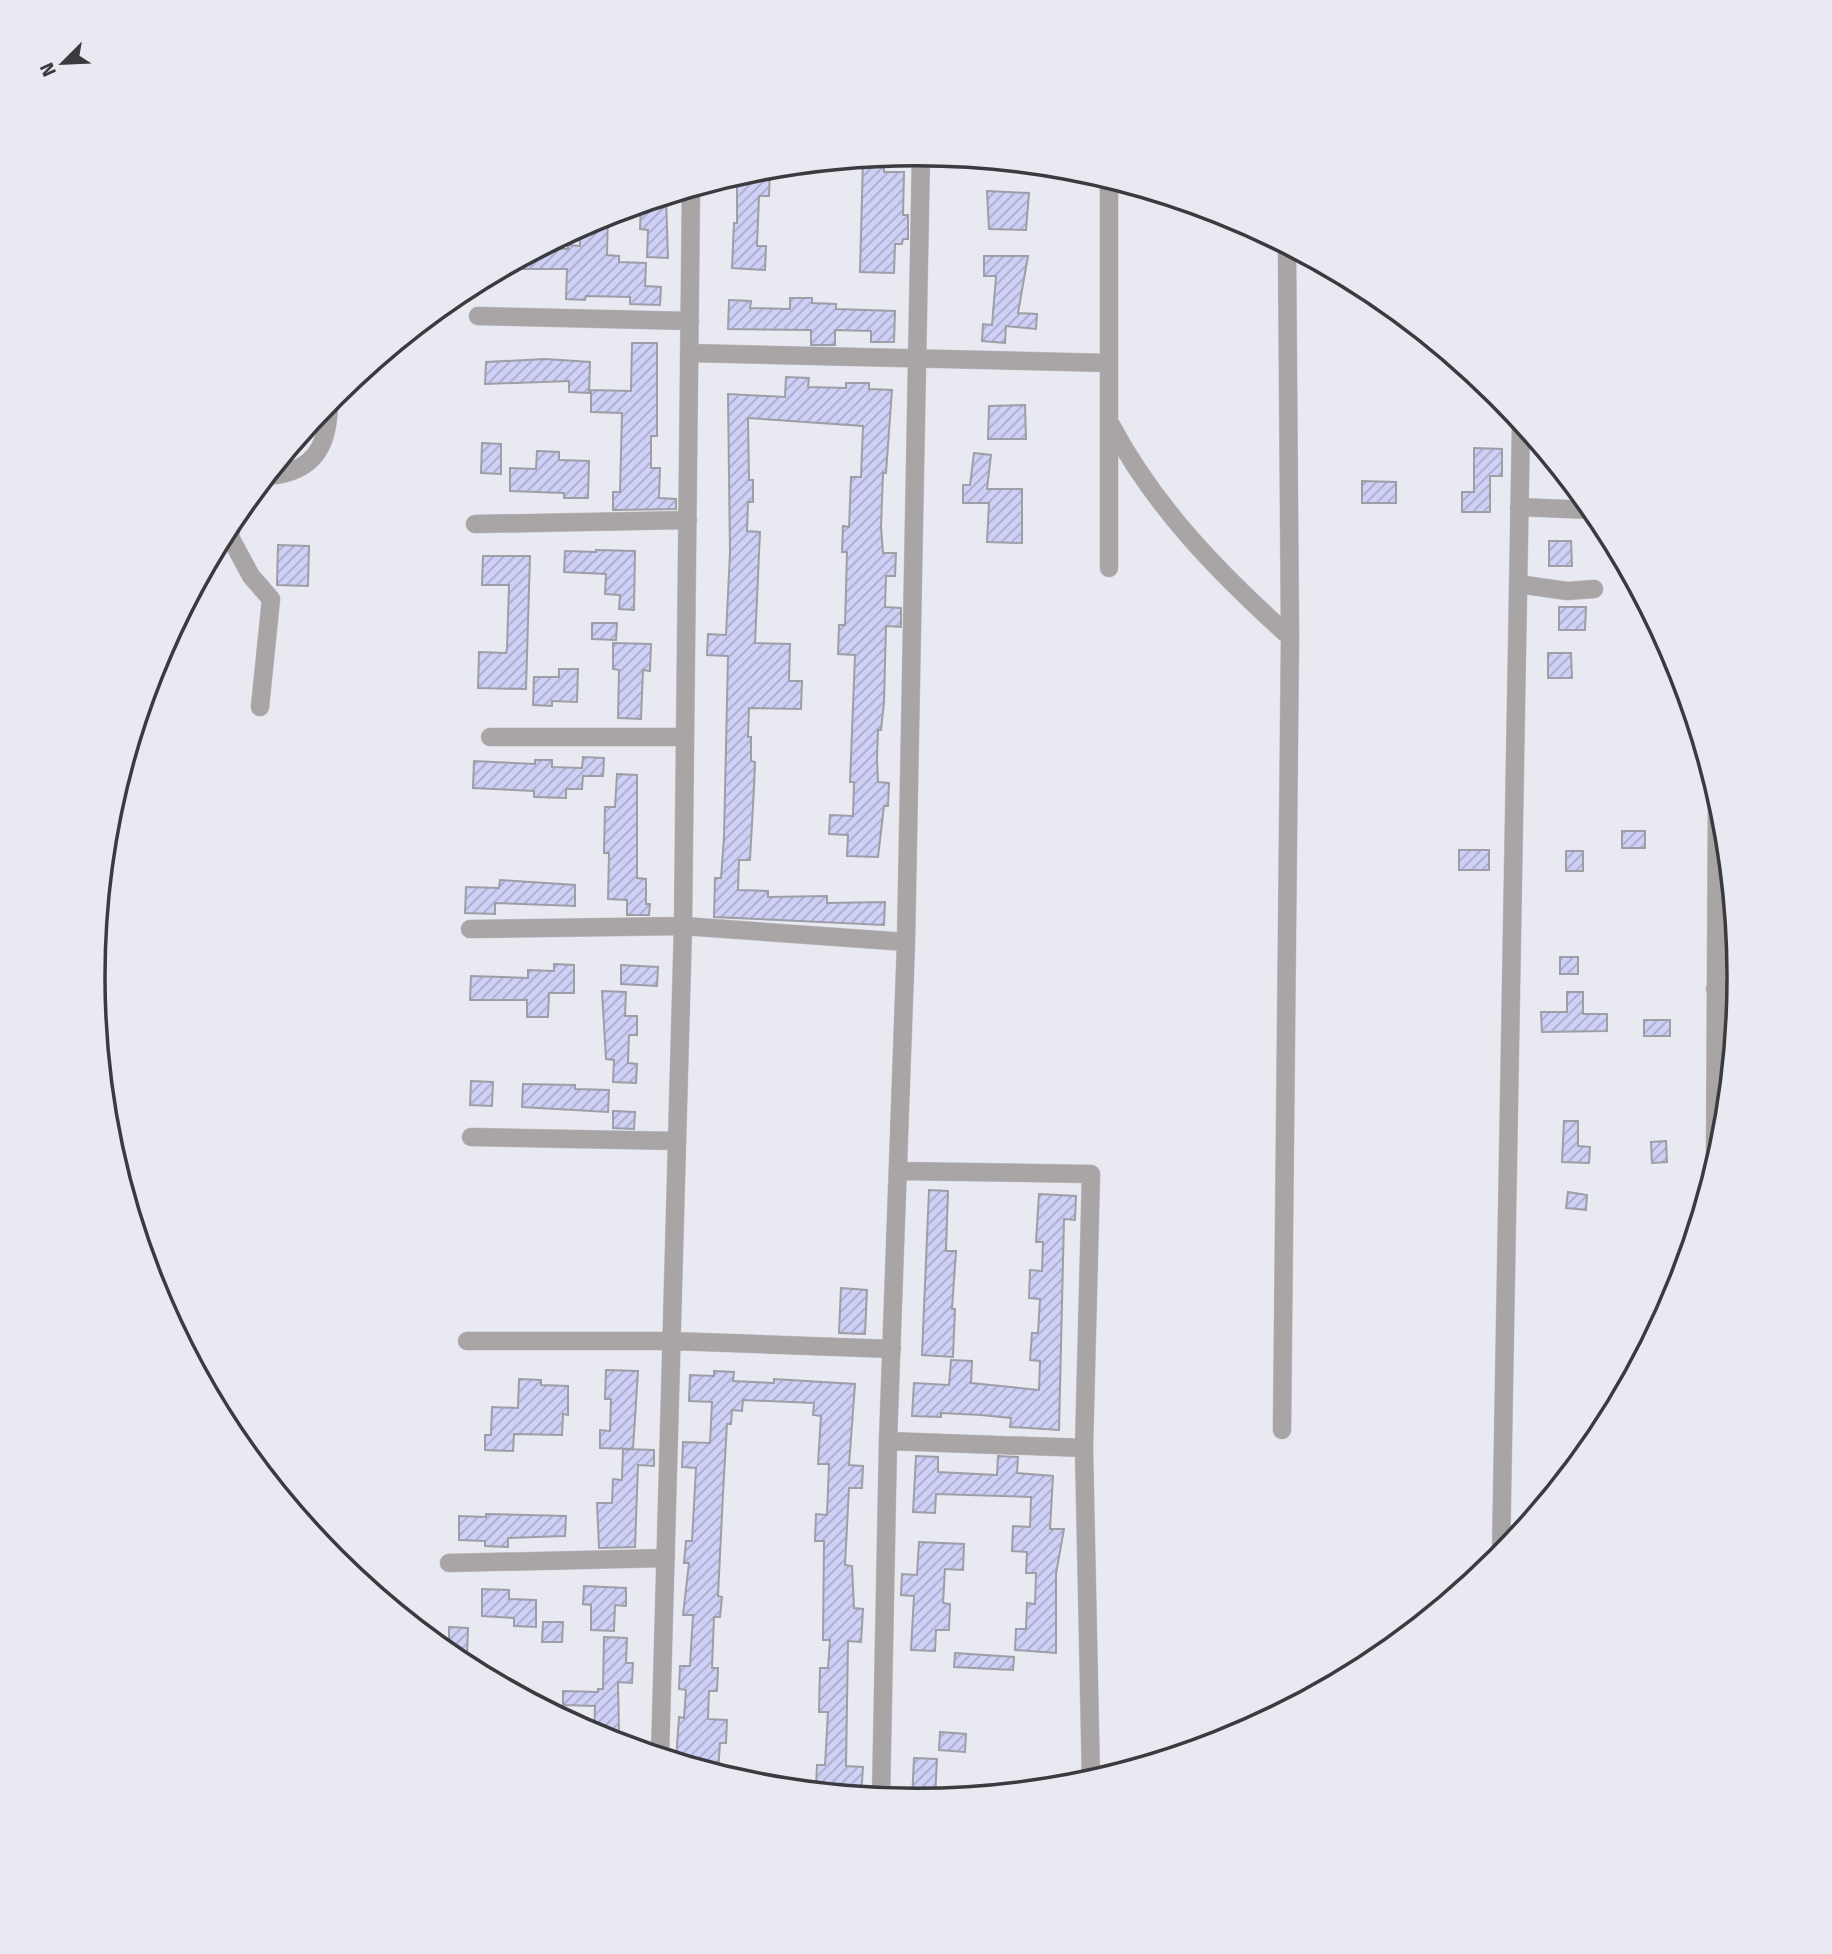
<svg xmlns="http://www.w3.org/2000/svg" width="1832" height="1954" font-family="'Fira Sans',sans-serif">
<defs>
<pattern id="building-hatch" width="6" height="6" patternUnits="userSpaceOnUse" patternTransform="scale(1.75)"><rect width="6" height="6" fill="#ced0f6"/><path d="M-1 1l2-2M0 6l6-6M5 7l2-2" fill="none" stroke="#a8aac9"/></pattern>
</defs>
<rect width="100%" height="100%" fill="#e8e9f1"/>
<path fill="url(#building-hatch)" stroke="#9d9ea6" stroke-width="2" d="M884,157V172H904L903,215H908V239H903L902,244H895L894,273L860,272L863,159Z
M770,168L769,196H759L757,246H766L765,270L732,268L734,223H737V175Z
M987,191L1029,193L1026,230L989,229Z
M666,197L668,258L647,257L648,230L640,229L641,204Z
M608,214L607,255L619,256V262L646,263L645,286L661,287L660,305L630,304V297L586,296L585,300L566,299L567,269H502L542,248L568,249V245L580,246V228Z
M984,256H1028L1018,313L1037,314L1036,329L1006,326L1005,343L982,341L983,324L992,325L996,276H984Z
M790,298H812V303L836,304V309L895,311L894,342H871V331L835,330V345H811V330L728,329L729,300L751,301L750,308L790,309Z
M632,343H657V436H651V468H660L659,498L676,499V509L613,510V492H620L622,413L591,412V390L631,391Z
M545,359L590,362L589,393L569,392V381L485,384L486,362Z
M786,377L809,378L808,387L846,388V383H869V389L892,390L886,473H883L881,527L883,553H896L895,576H886L885,607L901,608V627L886,626L884,702L881,730H878L877,759L878,782L889,783L888,806H884L878,857L847,856L848,835L829,834L830,815L853,816L854,782H850L855,655L838,654L839,625H845L847,552H842L843,526L849,527L851,477H861L863,426L748,418L749,480H753V502H748L747,531L760,532L755,643L790,644L789,681H802L801,709L749,708L748,737H751V761L755,762L754,787L750,860H739L738,890L768,891V897L827,896V903L885,902L884,925L714,917L715,878H721L724,837L728,656L707,655L708,634L726,635L730,553L728,394L785,397Z
M1025,405L1026,439H988L989,406Z
M482,443L501,444V474L481,473Z
M1474,448L1502,449V476H1490V512H1462V492H1474Z
M537,451L559,452V460L589,461L588,498H564V493L510,491V468L536,469Z
M974,453L991,455L987,489H1022V543L987,542L989,503H963V485H970Z
M1362,481L1396,482V503H1362Z
M1549,541H1571L1572,566H1549Z
M278,545L309,546L308,586L277,585Z
M596,550L635,551L634,610L619,609L620,595L605,594L606,574L564,572L565,551L596,552Z
M483,556H530L526,689L478,688L479,652L506,653L507,649L509,585H482Z
M1559,607H1586L1585,630H1559Z
M592,623H617L616,640L592,639Z
M613,643L651,644L650,671L643,670L641,719L618,718L619,670L613,669Z
M1548,653H1571L1572,678H1548Z
M559,669H578L577,702L552,701V706L533,705L534,677H559Z
M583,757L604,758L603,776H583L582,789H566V798L534,797V791L473,788L474,761L535,764V760H552V767L582,768Z
M617,774L637,775V878L646,879V904H650L649,915H627V900L608,899L609,853H604L605,807H615Z
M1622,831H1645V848H1622Z
M1459,850H1489V870H1459Z
M1566,851H1583V871H1566Z
M500,880L575,885V906L495,903V914L465,913L466,887L499,888Z
M1560,957H1578V974H1560Z
M554,964L574,965V993H549L548,1017H527V1000H470L471,976L528,978V970L554,971Z
M621,965L658,967L657,986L621,984Z
M602,991L626,992L625,1016H637V1035H629L628,1063L637,1064L636,1083L613,1082L614,1060L606,1059Z
M1567,992H1583V1014H1607V1031L1542,1032L1541,1012H1567Z
M1644,1020H1670V1036H1644Z
M471,1081L493,1082L492,1106L470,1105Z
M523,1084L575,1085V1089L609,1090L608,1112L522,1107Z
M613,1111L635,1112L634,1129L613,1128Z
M1564,1121H1578V1146L1590,1147L1589,1163L1562,1162Z
M1666,1141L1667,1162L1652,1163L1651,1142Z
M929,1190L948,1191L946,1251H956L952,1309H955L953,1357L922,1355Z
M1568,1192L1587,1195L1586,1210L1566,1208Z
M1039,1194L1076,1196L1075,1220L1064,1219L1059,1430L1010,1427L1011,1418L981,1415L941,1413V1417L912,1416L914,1383L949,1385L951,1360L972,1361L971,1383L1039,1390L1040,1361L1030,1360L1032,1333H1038L1040,1299L1029,1298L1030,1270L1042,1271L1043,1242H1036Z
M841,1288L867,1290L865,1334L839,1333Z
M606,1370L638,1371L633,1449L600,1448V1430L610,1431L611,1399H605Z
M714,1371L734,1372L733,1381L774,1383V1379L855,1384L849,1465L863,1466L862,1488H849L845,1565L852,1566L854,1608L863,1609L861,1642L848,1641L846,1766L863,1767L861,1795L816,1788L817,1765H825L828,1712H819L820,1668H828L830,1640H823L824,1541H815L816,1514L827,1515L829,1464H818L821,1416L813,1415L814,1403L743,1400L742,1411L732,1410L731,1424H727L723,1493L718,1596L722,1597L720,1617H714L712,1668H718L717,1691H709L708,1719L727,1720L726,1743H720L718,1773L676,1760L679,1717L684,1718L686,1690L679,1689L680,1666H690L693,1615H683L689,1563H684L686,1541H692L696,1468L682,1467L683,1442L710,1443L712,1402L689,1401L690,1375L714,1376Z
M519,1379L541,1380V1385L568,1386V1415L563,1414L562,1435L514,1434L513,1451L485,1450V1435H491L492,1407L518,1408Z
M623,1449L654,1450V1466L638,1465L635,1547L599,1548L597,1503H612L613,1479L622,1480Z
M916,1456L938,1457V1472L997,1475L998,1456L1018,1457L1017,1473L1053,1476L1050,1529H1064L1056,1574V1653L1015,1650L1016,1629H1026L1027,1603L1035,1604L1036,1573H1026L1027,1552L1012,1551L1013,1526L1030,1527L1031,1497L936,1494L935,1513L913,1512Z
M486,1514L566,1516L565,1536L508,1538V1547L485,1546V1541L459,1540V1516L486,1517Z
M919,1542L964,1544L963,1570L945,1569L943,1603L950,1604L949,1630H936L935,1651L911,1650L914,1596L901,1595L902,1574L917,1575Z
M584,1586L626,1588V1606L615,1605L614,1631L591,1630V1605L583,1604Z
M482,1589L509,1590V1599L536,1600V1627L514,1626V1618L482,1616Z
M543,1622H563L562,1642H542Z
M449,1627L468,1628L467,1657H453L449,1653Z
M604,1637L627,1638L626,1663H633L632,1683L618,1682L619,1732H616L615,1742L594,1734L595,1706L563,1705V1691L598,1692V1689H603Z
M955,1653L1014,1657L1013,1670L954,1667Z
M940,1732L966,1734L965,1752L939,1750Z
M914,1758L937,1759L935,1798L912,1800Z"/>
<g fill="none" stroke-linecap="round" stroke-linejoin="round">
<defs>
<path id="minor" d="M478,316L690,321
M689,353L1109,363
M1111,425C1155,508 1220,574 1290,637
M268,476C316,472 329,444 329,400
M1519,507L1592,510
M232,519L230,537L251,576L271,599L260,707
M475,524L688,520
M1109,568V179
M1518,584L1567,591L1594,589
M490,737H685
M470,929L683,926L906,942
M1715,989H1738
M471,1137L677,1141
M1715,1165L1717,795
M898,1171L1091,1174L1084,1448L1091,1780
M467,1341H672L892,1349
M1282,1430L1290,637L1287,246
M888,1441L1084,1448
M1501,1556L1521,423
M449,1563L666,1558
M660,1756L683,926L691,189
M881,1797L888,1441L906,942L921,154"/>
</defs>
<use href="#minor" stroke="#c5c6cd" stroke-width="19"/>
<use href="#minor" stroke="#a9a4a5" stroke-width="18"/>
</g>
<path d="M0 0H1832V1954H0ZM105 977a811 811 0 1 1 1622 0a811 811 0 1 1-1622 0Z" fill="#e8e9f1" fill-rule="evenodd"/>
<path fill="none" stroke="#3b3b3f" stroke-width="3.5" d="M105 977a811 811 0 1 1 1622 0a811 811 0 1 1-1622 0Z"/>
<g transform="translate(63 63) rotate(246)" stroke="#e8e9f1" stroke-width="5" paint-order="stroke">
<path d="M0-5L12 26L0 18L-12 26Z" fill="#3b3b3f"/>
<text y="-10" font-size="19" font-weight="bold" text-anchor="middle" fill="#3b3b3f">N</text>
</g>
</svg>
